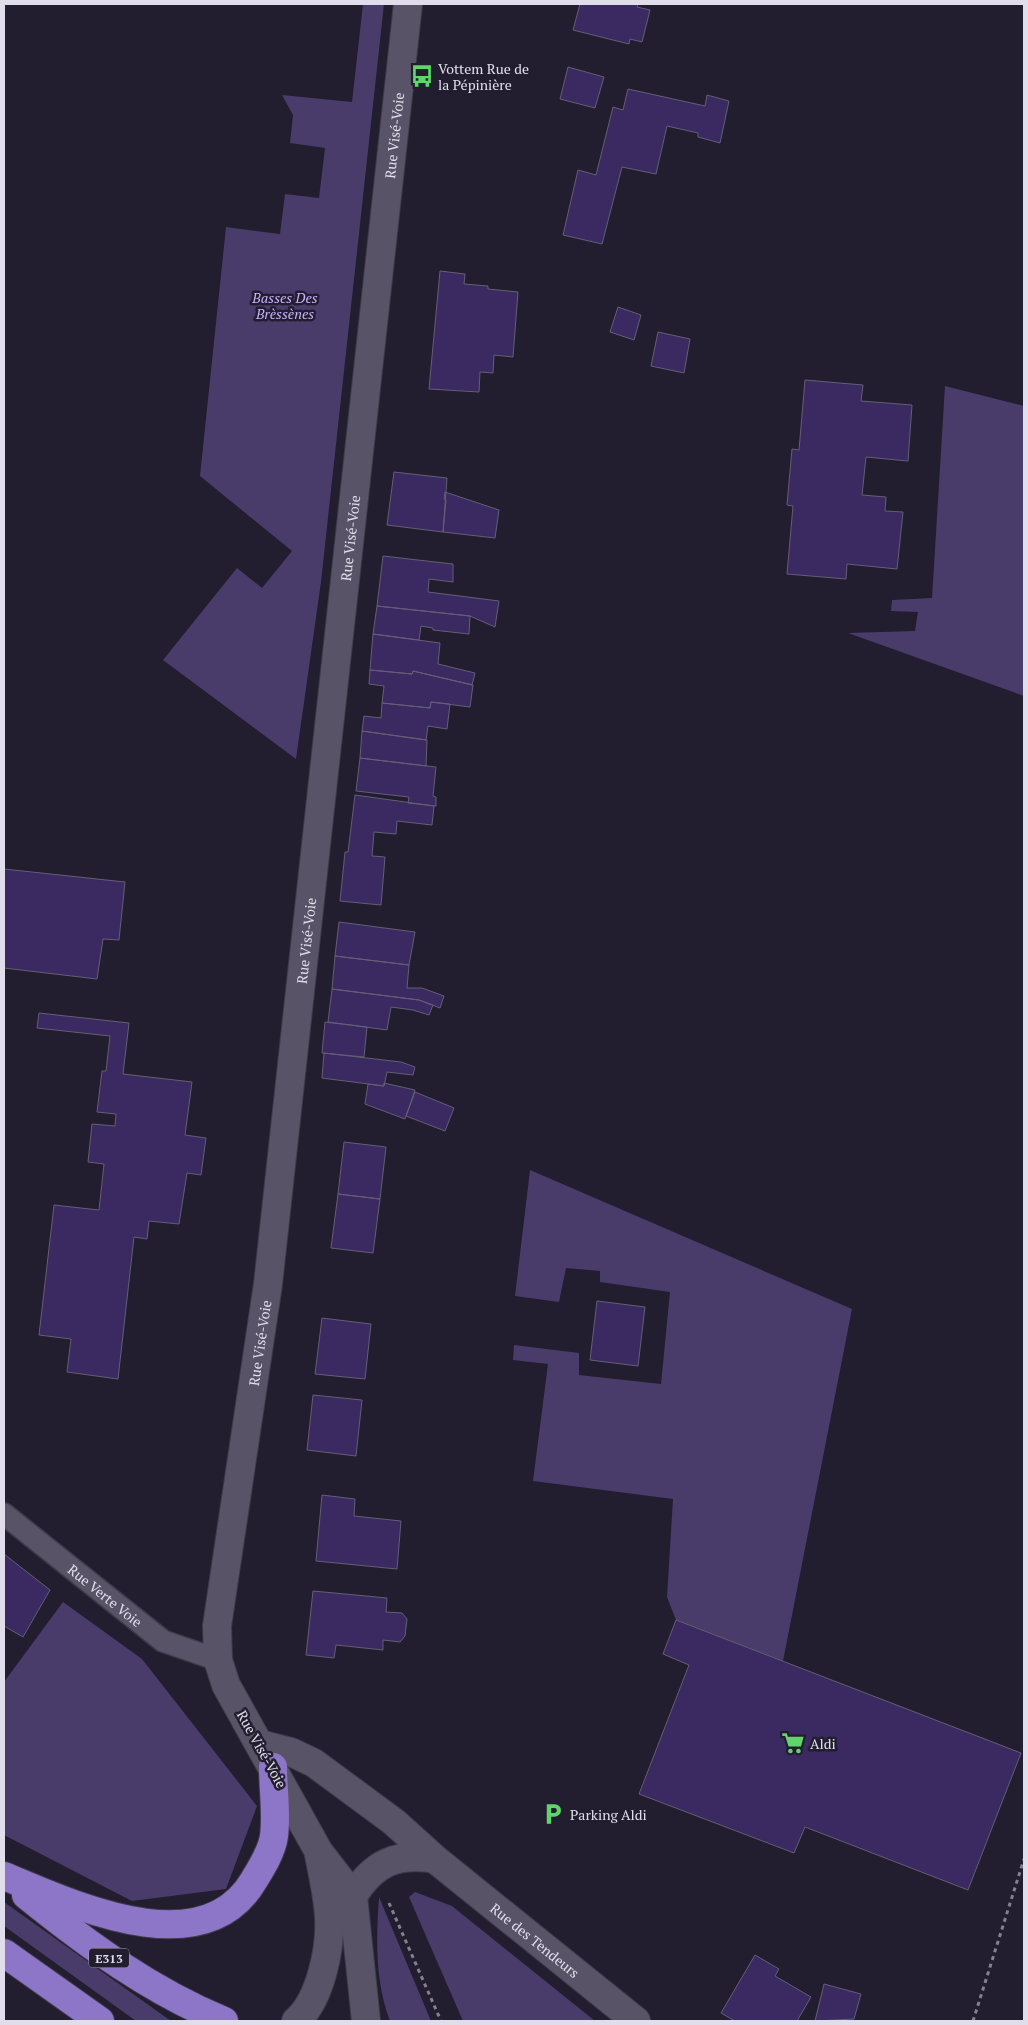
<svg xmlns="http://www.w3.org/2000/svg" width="1028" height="2025" font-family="'PT Serif',serif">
<rect width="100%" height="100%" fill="#221d2f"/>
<path fill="#493c6a" d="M363,4H384L321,582L296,759L163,660L237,568L262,588L292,551L200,476L226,227L280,234L285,194L319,198L325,148L290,143L293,115L282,95L352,102Z
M945,386L1024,406V696L848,633L915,631L918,612L891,611L892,600L932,598Z
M530,1170L852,1309L783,1661L676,1620L667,1597L673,1499L533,1481L548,1364L513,1360L514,1345L579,1353V1375L661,1384L670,1292L600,1282V1271L566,1268L559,1302L515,1296Z
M63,1602L142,1659L257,1806L226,1889L132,1901L4,1835V1682Z
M415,1892L452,1906L595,2021H463L409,1897Z
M379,1897L431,2021H390C375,1981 376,1940 379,1897Z
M4,1902L171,2021H136L4,1926Z"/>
<path fill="#3b2962" stroke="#645f74" d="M580,4H638L637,7L650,10L642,42L630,39L629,44L573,30Z
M568,67L604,77L595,108L560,99Z
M628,89L705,106L707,95L729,101L720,143L698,137V133L667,126L656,174L622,167L602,244L563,235L578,170L596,175L613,107L623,110Z
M440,271L465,274L464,284L488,286V289L518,292L513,357L494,355L493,373L480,372L479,392L429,389Z
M618,307L641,315L634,340L610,332Z
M658,332L690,339L684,373L651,366Z
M805,380L863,385L861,401L912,405L908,461L866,457L862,495L886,497L885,511L903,512L897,569L847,564L846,579L787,574L793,506L787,505L792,449L799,450Z
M394,472L447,478L443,532L387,525Z
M445,492L499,510L495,538L443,532L446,500L444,499Z
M383,556L453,564V582L429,579L428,592L499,601L495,627L470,616L377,606Z
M377,606L470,616L469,634L433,630V628L421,626L419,640L373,634Z
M373,634L440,643L438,664L475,673L472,685L413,671L412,674L370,670Z
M370,670L412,674L413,671L473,685L470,707L431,702L430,708L382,703L384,686L369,684Z
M431,702L450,704L447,729L428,726L426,740L362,731L364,716L381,718L382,703L430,708Z
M362,731L427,740L426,766L360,758Z
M360,758L436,767L433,796L436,797V806L408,803L409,797L356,791Z
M355,795L434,806L432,825L397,821L396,834L374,832L372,856L385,857L381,905L340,901L345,852H348Z
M4,869L125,882L119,940L103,939L97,979L4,968Z
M339,922L415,932L409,965L335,956Z
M335,956L409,965L407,988H422L444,996L440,1008L419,1000L332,989Z
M332,989L419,1000L433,1005L429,1015L413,1010L391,1007L387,1030L328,1022Z
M39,1013L129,1023L123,1074L192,1082L185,1135L206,1138L201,1175L187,1173L179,1224L149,1221L147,1239L134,1237L118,1379L67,1372L71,1339L39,1335L54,1205L99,1210L104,1164L88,1162L92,1124L115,1126L116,1114L97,1112L102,1071H106L110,1036L37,1028Z
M325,1022L367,1027L364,1057L322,1053Z
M324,1053L401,1062L415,1067L413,1075L387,1072L384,1086L322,1078Z
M384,1083L415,1090L405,1119L365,1104L368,1084L384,1086Z
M415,1092L454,1108L445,1131L406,1116Z
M344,1142L386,1147L380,1199L338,1194Z
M338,1194L380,1199L373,1253L331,1248Z
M597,1301L645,1307L638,1366L590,1360Z
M322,1318L371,1324L365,1379L315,1374Z
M313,1395L362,1400L356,1456L307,1450Z
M322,1495L355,1499L354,1516L401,1521L397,1569L316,1561Z
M4,1554L50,1590L23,1637L4,1626Z
M313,1591L387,1598L386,1612L402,1613L407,1619L405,1636L400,1642L383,1640V1650L336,1645L334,1658L306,1655Z
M676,1620L1021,1753L968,1890L805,1827L794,1853L639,1794L689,1665L663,1654Z
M755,1955L779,1969L775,1976L811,1997L797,2021H735L721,2013Z
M824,1984L861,1994L854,2019L815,2021Z"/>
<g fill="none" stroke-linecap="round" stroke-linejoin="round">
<defs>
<g id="service">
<path id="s1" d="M4,1514L163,1641L218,1660"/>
</g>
<g id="minor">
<path id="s2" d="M260,1744L291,1752L314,1763L394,1822L435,1859L636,2021"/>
<path d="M353,1896C374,1862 397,1853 435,1859"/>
</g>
<g id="tertiary">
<path d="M296,2021C320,2001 331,1948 329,1917C328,1896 323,1876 319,1855"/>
<path id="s3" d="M366,2021L353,1896L319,1852L226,1685L218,1660L217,1626L268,1284L408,4"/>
</g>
<path id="motorway" d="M4,1876C72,1904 203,1967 254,1880C262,1867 272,1851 274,1836C277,1814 273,1789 273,1767
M26,1895C88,1945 151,1991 224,2021
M4,1953L100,2021"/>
</defs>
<use href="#service" stroke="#3f3b4a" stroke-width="24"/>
<use href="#minor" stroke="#3f3b4a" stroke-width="30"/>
<use href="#tertiary" stroke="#3f3b4a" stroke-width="30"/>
<use href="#motorway" stroke="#3f3b4a" stroke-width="30"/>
<path stroke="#84808f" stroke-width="3" stroke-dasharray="4 4" stroke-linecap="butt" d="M389,1903L441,2021
M973,2021L1024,1859"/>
<use href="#service" stroke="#585367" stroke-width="21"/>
<use href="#minor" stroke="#585367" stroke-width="28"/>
<use href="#tertiary" stroke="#585367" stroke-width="28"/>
<use href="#motorway" stroke="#8d75c8" stroke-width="28"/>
</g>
<defs>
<symbol id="bus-bare" viewBox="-9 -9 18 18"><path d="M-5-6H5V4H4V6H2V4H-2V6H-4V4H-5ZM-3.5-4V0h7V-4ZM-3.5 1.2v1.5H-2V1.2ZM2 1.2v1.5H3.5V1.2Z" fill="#5fd56b" stroke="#221d2f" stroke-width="2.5" paint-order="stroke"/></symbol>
<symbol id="supermarket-bare" viewBox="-9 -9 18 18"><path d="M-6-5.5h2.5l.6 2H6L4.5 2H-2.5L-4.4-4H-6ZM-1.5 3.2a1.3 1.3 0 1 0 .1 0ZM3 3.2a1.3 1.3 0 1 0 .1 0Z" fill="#5fd56b" stroke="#221d2f" stroke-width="2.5" paint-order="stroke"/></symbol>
<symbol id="parking-bare" viewBox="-9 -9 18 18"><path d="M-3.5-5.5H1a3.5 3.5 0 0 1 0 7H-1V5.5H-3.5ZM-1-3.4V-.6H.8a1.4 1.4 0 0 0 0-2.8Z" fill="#5fd56b" stroke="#221d2f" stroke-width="2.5" paint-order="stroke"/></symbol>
</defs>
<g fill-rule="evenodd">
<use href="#bus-bare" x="406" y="60" width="32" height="32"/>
<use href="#supermarket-bare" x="777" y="1727" width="32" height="32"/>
<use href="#parking-bare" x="537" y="1798" width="32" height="32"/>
</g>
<g text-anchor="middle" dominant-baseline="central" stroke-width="5" stroke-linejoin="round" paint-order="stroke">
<rect fill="#221d2f" stroke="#a7a4b2" stroke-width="1" x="89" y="1948.5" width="40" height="19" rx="4"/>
<g font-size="12" font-weight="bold" fill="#e0deea">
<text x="109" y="1958">E313</text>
</g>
<g font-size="14" fill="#e0deea" stroke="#221d2f" text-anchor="start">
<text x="438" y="68">Vottem Rue de<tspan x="438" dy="16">la Pépinière</tspan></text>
<text x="810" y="1743">Aldi</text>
<text x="570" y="1814">Parking Aldi</text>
</g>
<g font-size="14" fill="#e0deea" stroke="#221d2f">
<text stroke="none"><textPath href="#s3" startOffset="1934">Rue Visé-Voie</textPath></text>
<text stroke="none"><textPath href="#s3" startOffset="1529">Rue Visé-Voie</textPath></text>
<text stroke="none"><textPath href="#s3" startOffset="1124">Rue Visé-Voie</textPath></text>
<text stroke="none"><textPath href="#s3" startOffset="719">Rue Visé-Voie</textPath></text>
<text stroke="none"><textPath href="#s1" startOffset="130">Rue Verte Voie</textPath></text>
<text transform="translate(262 1749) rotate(61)">Rue Visé-Voie</text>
<text stroke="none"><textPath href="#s2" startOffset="341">Rue des Tendeurs</textPath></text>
</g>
<g font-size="14" font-style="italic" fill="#c6b4fc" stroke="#221d2f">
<text x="285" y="297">Basses Des<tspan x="285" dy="16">Brèssènes</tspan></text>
</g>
</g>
<rect width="1028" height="2025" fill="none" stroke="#e0deea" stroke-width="10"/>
</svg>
